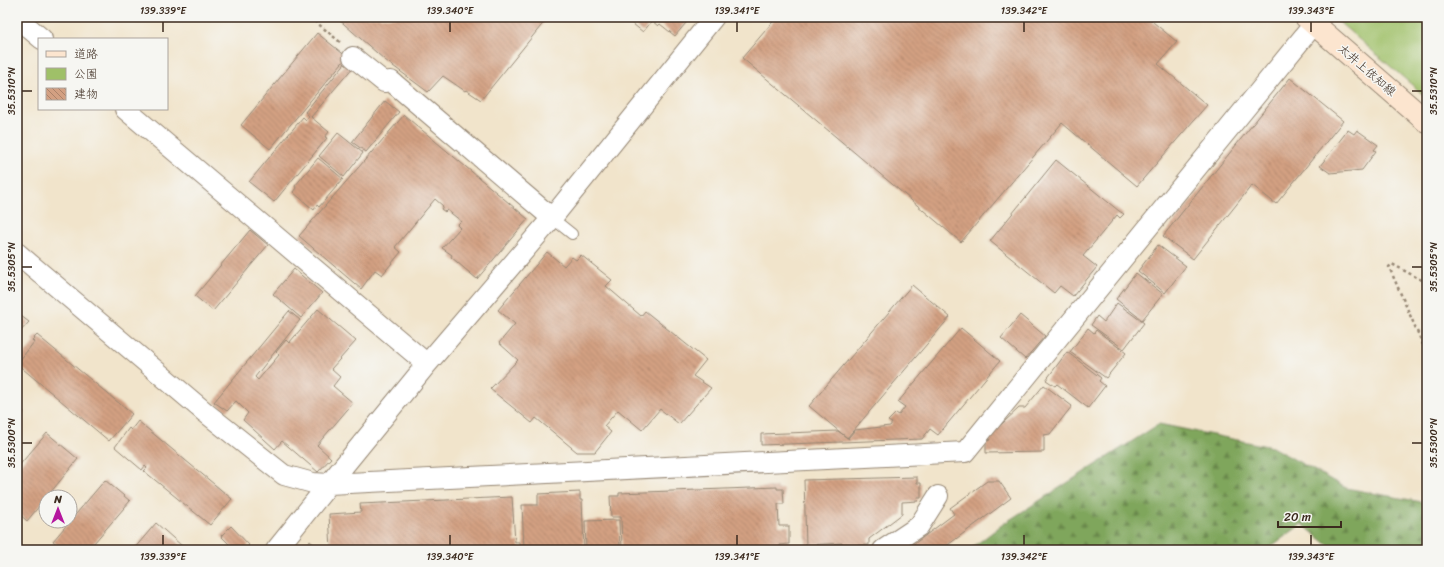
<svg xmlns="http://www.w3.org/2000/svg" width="1444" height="567" font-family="Sriracha,'Klee One',sans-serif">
<defs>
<pattern id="forest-firs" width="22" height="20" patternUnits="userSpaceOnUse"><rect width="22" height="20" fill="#7fa65c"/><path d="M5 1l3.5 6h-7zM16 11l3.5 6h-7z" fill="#69874b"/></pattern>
<pattern id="building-back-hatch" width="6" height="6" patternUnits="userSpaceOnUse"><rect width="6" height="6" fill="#d3a082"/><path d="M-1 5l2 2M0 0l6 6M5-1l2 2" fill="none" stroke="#ac836a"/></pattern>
</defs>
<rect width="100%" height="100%" fill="#f6f6f2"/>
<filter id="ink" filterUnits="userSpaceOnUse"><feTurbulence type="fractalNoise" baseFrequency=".025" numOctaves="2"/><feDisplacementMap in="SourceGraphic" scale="8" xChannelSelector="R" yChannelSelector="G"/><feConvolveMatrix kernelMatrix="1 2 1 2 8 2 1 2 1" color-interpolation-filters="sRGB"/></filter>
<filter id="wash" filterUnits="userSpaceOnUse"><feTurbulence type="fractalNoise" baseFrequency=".012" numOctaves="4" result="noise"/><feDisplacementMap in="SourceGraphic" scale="16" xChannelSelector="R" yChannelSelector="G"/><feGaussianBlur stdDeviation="0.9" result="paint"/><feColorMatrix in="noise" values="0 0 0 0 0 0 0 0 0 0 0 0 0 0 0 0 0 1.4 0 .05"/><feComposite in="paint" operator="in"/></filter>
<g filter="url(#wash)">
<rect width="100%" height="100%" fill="#f1e4cb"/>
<path fill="#9fc068" stroke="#6d7543" d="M1333,17H1427V97H1426Z"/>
<path fill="url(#forest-firs)" stroke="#5d683d" d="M1159,424L1272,447L1346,488L1427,503V550H1334L1302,524L1266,550H969L1003,524Z"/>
<g id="blocks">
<path fill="url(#building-back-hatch)" d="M336,17H540L545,21L481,100L466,90L465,91L443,76L428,92L385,60Z
M624,17H691L675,36L660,24L658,26L652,21L643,32Z
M777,17H1147L1177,42L1158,64L1207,105L1137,186L1062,123L961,242L742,58Z
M317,33L347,57L270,149L241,125Z
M347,61L354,66L311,117L329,132L325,137L327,138L274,202L249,182L303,117L306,120L309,116L305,112Z
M1290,78L1343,121L1276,204L1252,185L1193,259L1163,236Z
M385,101L399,112L366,152L352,142Z
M404,115L528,219L477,279L451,257L452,255L442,248L460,228L457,225L461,221L447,210L445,212L441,209L443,206L435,199L395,247L401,252L382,275L375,270L361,289L299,236Z
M1348,130L1354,134L1357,130L1378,145L1374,150L1376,151L1362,170L1330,173L1320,166Z
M338,133L363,153L344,177L319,156Z
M318,158L343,179L319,207L317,205L314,210L293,192L296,188L295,186Z
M1056,160L1119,211L1124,214L1120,218L1117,215L1083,256L1097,267L1073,296L1060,286L1054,293L990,241Z
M250,230L268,245L213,311L195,296Z
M1158,245L1186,266L1165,293L1138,271Z
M547,252L564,266L572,257L576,260L581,255L612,280L606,286L641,316L645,311L706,360L693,376L711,388L679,424L660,409L642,430L618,410L604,426L611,432L595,452H577L536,418L532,423L490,389L518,360L499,343L515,324L498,310Z
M294,269L322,293L301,318L273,294Z
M1136,273L1163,294L1142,320L1116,299Z
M912,285L950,317L847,438L809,406Z
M1117,303L1144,323L1124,349L1091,325L1097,316L1104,322Z
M318,309L356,341L331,369L340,377L333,386L353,403L317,445L331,458L318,472L282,441L275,449L243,420L248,413L236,401L227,411L214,402L289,311L300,320L255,377L258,380L279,355L276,352L286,340L289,343Z
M17,313L29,322L18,334L17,333Z
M1020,315L1045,336L1025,359L1001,338Z
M961,328L1000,361L938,435L930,429L922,439L761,445V434L838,431L849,439L848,438L855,430L890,426L892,423L888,421L896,413L899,415L905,407L898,402Z
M1088,328L1094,333L1096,330L1126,353L1106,378L1070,352Z
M37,335L132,414L109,441L17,364L34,342L32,340Z
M1067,352L1101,378L1099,381L1105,386L1088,408L1057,384L1055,386L1046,380Z
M1044,385L1072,406L1050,434L1044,435V452L986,453V441L990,440L989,436L1019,408H1025Z
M17,406L24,412L17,419Z
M138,421L232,499L210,525L144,471L147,468L145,466L142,470L115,447L129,428L131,430Z
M47,433L78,459L27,521L17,512V468Z
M917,477V483H921V498H917L918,501L902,502V514L869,539V545L842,546V543L806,545L804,480Z
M105,480L130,501L88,550H63L53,541Z
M987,481H999L1011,498L941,550H906L954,514L950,508Z
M777,487V489H783L784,504H778L779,526H789V544L780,545V550H622L621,517H611L610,496H619V493Z
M580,492V500H582L584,550H524L522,505H538V494Z
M512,497L515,542H519L520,550H331L329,514L361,512L360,504Z
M619,520L620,550H586L585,521Z
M156,523L182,546L179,550H133Z
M231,526L249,545L244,550H235L221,536Z
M310,541L317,547L314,550H302Z"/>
</g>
</g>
<g filter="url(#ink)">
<use href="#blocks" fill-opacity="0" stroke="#968774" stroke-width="1"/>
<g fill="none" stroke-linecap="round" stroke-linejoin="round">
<defs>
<path id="service" d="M552,218L572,234"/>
<path id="minor" d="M17,18L42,39
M353,57L384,82L391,81L552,218
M125,109L427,364
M17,253L206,413L284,475L313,483L329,484L427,364L552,218L714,17
M276,550L329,484L965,452L1314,24
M883,550L919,526L938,496"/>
<path id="secondary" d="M1306,17L1427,122"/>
</defs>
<use href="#service" stroke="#968774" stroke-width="12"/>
<use href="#minor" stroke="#968774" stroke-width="22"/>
<use href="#secondary" stroke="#968774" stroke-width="24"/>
<path stroke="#968774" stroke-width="2.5" stroke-dasharray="3 3" stroke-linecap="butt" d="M310,17L340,42
M1427,283L1392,264L1389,267L1427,354"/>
<use href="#service" stroke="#fff" stroke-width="10"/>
<use href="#minor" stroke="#fff" stroke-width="20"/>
<use href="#secondary" stroke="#fce5cf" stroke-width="22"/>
</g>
</g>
<path fill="none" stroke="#3b2a1e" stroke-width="1.5" d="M163,22V32M450,22V32M737,22V32M1024,22V32M1311,22V32M22,91H32M1412,91H1422M22,267H32M1412,267H1422M22,443H32M1412,443H1422M163,535V545M450,535V545M737,535V545M1024,535V545M1311,535V545"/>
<g text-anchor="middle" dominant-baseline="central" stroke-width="3" stroke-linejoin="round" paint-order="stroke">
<g font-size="12" fill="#3b2a1e" stroke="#f6f6f2">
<text transform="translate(1367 70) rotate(41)">太井上依知線</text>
</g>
</g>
<rect width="1444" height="567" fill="none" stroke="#f6f6f2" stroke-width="44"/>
<rect x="38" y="38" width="130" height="72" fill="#f6f6f2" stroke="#aba49d"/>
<rect x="46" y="51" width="20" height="6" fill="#fce5cf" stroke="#aba49d"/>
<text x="74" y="58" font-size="12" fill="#3b2a1e">道路</text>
<rect x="46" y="68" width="20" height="12" fill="#9fc068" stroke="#aba49d"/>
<text x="74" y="78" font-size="12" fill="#3b2a1e">公園</text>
<rect x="46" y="88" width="20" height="12" fill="url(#building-back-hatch)" stroke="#aba49d"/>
<text x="74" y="98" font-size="12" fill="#3b2a1e">建物</text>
<g transform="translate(58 509)"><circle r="19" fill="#f6f6f2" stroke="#aba49d"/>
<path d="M0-3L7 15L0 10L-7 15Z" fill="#b5179e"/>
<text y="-6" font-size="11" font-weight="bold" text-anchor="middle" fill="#3b2a1e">N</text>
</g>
<path d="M1278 521v6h63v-6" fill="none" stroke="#3b2a1e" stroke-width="2"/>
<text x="1284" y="521" font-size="12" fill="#3b2a1e" stroke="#f6f6f2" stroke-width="3" paint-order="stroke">20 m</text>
<rect x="22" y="22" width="1400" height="523" fill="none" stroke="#3b2a1e" stroke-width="1.5"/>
<g font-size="10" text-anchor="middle" fill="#3b2a1e">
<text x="163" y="14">139.339°E</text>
<text x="450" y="14">139.340°E</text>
<text x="737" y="14">139.341°E</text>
<text x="1024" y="14">139.342°E</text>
<text x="1311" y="14">139.343°E</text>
<text transform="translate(11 91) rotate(-90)" y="4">35.5310°N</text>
<text transform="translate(1433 91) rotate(-90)" y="4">35.5310°N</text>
<text transform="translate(11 267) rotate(-90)" y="4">35.5305°N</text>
<text transform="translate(1433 267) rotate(-90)" y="4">35.5305°N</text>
<text transform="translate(11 443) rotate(-90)" y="4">35.5300°N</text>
<text transform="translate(1433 443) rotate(-90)" y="4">35.5300°N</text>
<text x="163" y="560">139.339°E</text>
<text x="450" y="560">139.340°E</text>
<text x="737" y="560">139.341°E</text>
<text x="1024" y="560">139.342°E</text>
<text x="1311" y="560">139.343°E</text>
</g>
</svg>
